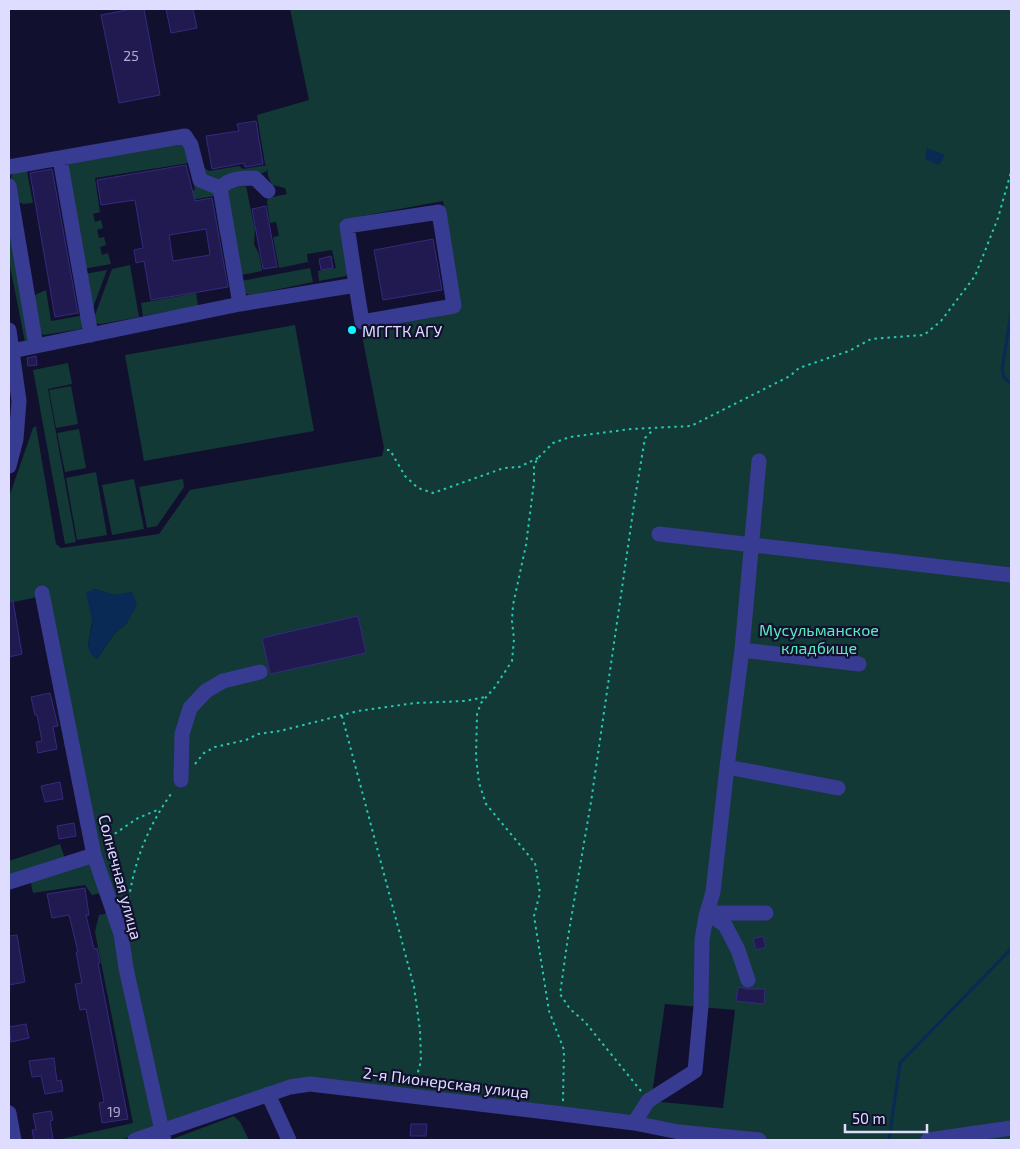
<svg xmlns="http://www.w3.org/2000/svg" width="1020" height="1149" font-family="'Exo 2',sans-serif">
<rect width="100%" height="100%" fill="#12102f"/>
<path fill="#123935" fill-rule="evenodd" d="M290,9H1011V1140H759L310,1084L163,1132L94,855L41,593L33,598L9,603V497L33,428L36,426L56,544L61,548L159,534L190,490L382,456L384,448L360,325L461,307L443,201L341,220L350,270L346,276L319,281L318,271L336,268L332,250L307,254L308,262L279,268L273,237L279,236L276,222L270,223L267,202L268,198L287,194L285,188L272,185L268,176L267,166V171L260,174L228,179L224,234L220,236L214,196L157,206L155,197L195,190L189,163L95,178L100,212L93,214L95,222L101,220L103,228L97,230L99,238L104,237L106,245L100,247L102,255L108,253L111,264L83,269L67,162L184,138L204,168L209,171L239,166L243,169L267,165L265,164L257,115L309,100ZM95,589L113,595L127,623L114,634L97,659L88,646L92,622ZM665,1004L735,1010L723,1108L651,1101Z
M26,166L33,203L23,204L19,202L11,179L12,171Z
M246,186L255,230L254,244L259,254L262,271L241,275L226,193L228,187Z
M9,201L29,339L25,342L9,261Z
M130,265L139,317L101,324L92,323L112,269Z
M310,268L313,282L250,295L245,293L241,281Z
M107,270L91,313L84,274Z
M46,290L51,321L85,315L83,324L81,329L44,335L38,332L32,301L35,295Z
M196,293L198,306L143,316L141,303Z
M295,325L314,431L144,461L125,355Z
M68,363L72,384L48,389L76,542L65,544L33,370Z
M71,386L78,424L56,428L49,390Z
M79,429L86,468L65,472L57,433Z
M96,472L107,535L77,540L66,478Z
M134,479L144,529L112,535L102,485Z
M183,479L184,487L157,526L147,528L139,487Z
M60,844L65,859L9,878V861Z
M84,862L94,866L101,893L92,895L85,885L33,893L30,879Z
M110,913L155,1122L150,1131L120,1140H57L133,1123L95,932L99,915Z
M234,1116L240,1122L249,1140H170Z"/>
<path fill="#082a54" d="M927,148L945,155L939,165L925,159Z
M95,589L113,595L132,592L137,605L127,623L114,634L97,659C81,650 92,636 92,622C91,612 88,602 86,593Z"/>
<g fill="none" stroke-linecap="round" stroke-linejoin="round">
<path stroke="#082a54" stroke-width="3" d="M1011,313L1002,370L1005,379L1011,383
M889,1140L900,1063L1011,949"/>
</g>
<path fill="#211a51" stroke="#342a7f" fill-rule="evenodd" d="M132,9H144L160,95L119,103L101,15Z
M166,9H193L197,28L171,33Z
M256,121L263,164L245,167L244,163L212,169L206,136L239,131L237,124Z
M186,165L195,201L212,198L228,287L151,300L144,261L136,263L134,250L143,248L135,200L101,205L97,180ZM206,229L210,255L173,261L169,235Z
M52,169L78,313L55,317L30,173Z
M266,206L277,267L263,269L252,209Z
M433,239L442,290L383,300L374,250Z
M331,256L333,268L321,270L319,259Z
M36,356L37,365L28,366L27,358Z
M9,601H13L22,654L9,657Z
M358,616L366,653L270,674L262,638Z
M50,693L58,726L53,727L57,749L38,753L36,742L42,741L37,715H35L31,697Z
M60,782L63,799L45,802L41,786Z
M74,823L76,836L59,839L57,826Z
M85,888L89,915H86L94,949L97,948L100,963H98L128,1119L102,1123L99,1103L104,1102L86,1009L80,1010L75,984L82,983L76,952H78L69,915L52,918L47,894Z
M17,935L25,982L9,985V936Z
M763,936L766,947L756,950L753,939Z
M738,987L747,989H765L764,1004L736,1001Z
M26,1024L29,1038L11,1042L9,1027Z
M54,1058L57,1081L61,1080L63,1091L45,1094L41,1076L32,1077L29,1061Z
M51,1111L53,1120L50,1121L53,1139L34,1140L32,1130H36L33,1114Z
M411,1124H427L426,1136H410Z"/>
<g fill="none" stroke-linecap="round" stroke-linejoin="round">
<path stroke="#26cab3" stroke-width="2" stroke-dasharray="2.5 4" stroke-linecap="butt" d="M387,450H390L405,476L418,488L433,493L504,468L519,467L538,458
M342,716L414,987L420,1030L421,1061L415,1083
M195,764L204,753L215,747L246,740L258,734L280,731L358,711L415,703L465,701L485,697
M104,841L138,818L160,809
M127,911C133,864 146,829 173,791
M641,1091L585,1022L570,1009L560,994L568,937L591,802L635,498L645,438L654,429
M563,1101L564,1050L549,1011L534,916L540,893L535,863L486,804L479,783L476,757L477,714L481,703L495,687L512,661L514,639L512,621L513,605L526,545L534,482V465L538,458L553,443L570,437L631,429L691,426L790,376L799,368L849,351L871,339L924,335L941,321L975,276L998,218L1011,172"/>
<path stroke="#373b91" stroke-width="15" d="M60,159L91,335
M9,167L185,136L191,145L200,180L220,188
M9,186L36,346
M240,304L220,188C230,178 242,178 255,178L268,191
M9,330L19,401L16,439L9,466
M12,351L240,304L356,285L362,322L454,306L439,212L347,226L356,285
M659,534L1011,575
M42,593L94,855L121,934L126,968L164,1140
M742,650L859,664
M727,767L838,788
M181,780L182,734L190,708L206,691L223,681L260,672
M9,882L94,855
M707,913L725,925L738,950L748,980
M707,913H766
M268,1094L289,1140
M9,1113L14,1140
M634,1123L648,1101L695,1071L701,1006L702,940L706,916L713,892L727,767L742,650L759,461
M135,1140L290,1087L310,1084L563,1114L634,1123L679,1132L759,1140
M928,1140L1011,1128"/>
</g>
<circle fill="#09faff" stroke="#12102f" stroke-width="2" cx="352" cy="330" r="5"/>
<g text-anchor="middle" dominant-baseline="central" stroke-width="4.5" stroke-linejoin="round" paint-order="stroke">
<g font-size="14" fill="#afacd4">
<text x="131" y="55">25</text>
<text x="114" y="1111">19</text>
</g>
<g font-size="16" fill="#deddff" stroke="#12102f" text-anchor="start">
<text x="362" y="330">МГГТК АГУ</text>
</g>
<g font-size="16" fill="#5eebbc" stroke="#12102f">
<text x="819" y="629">Мусульманское<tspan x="819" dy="18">кладбище</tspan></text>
</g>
<g font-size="16" fill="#deddff" stroke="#12102f">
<text transform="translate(121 877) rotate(75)">Солнечная улица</text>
<text transform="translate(446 1082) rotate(7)">2-я Пионерская улица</text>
</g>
</g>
<rect width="1020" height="1149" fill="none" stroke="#deddff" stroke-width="20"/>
<path d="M845 1124v8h82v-8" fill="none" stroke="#deddff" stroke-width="2.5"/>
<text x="852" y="1124" font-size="15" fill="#deddff" stroke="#12102f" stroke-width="4" paint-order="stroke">50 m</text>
</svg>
